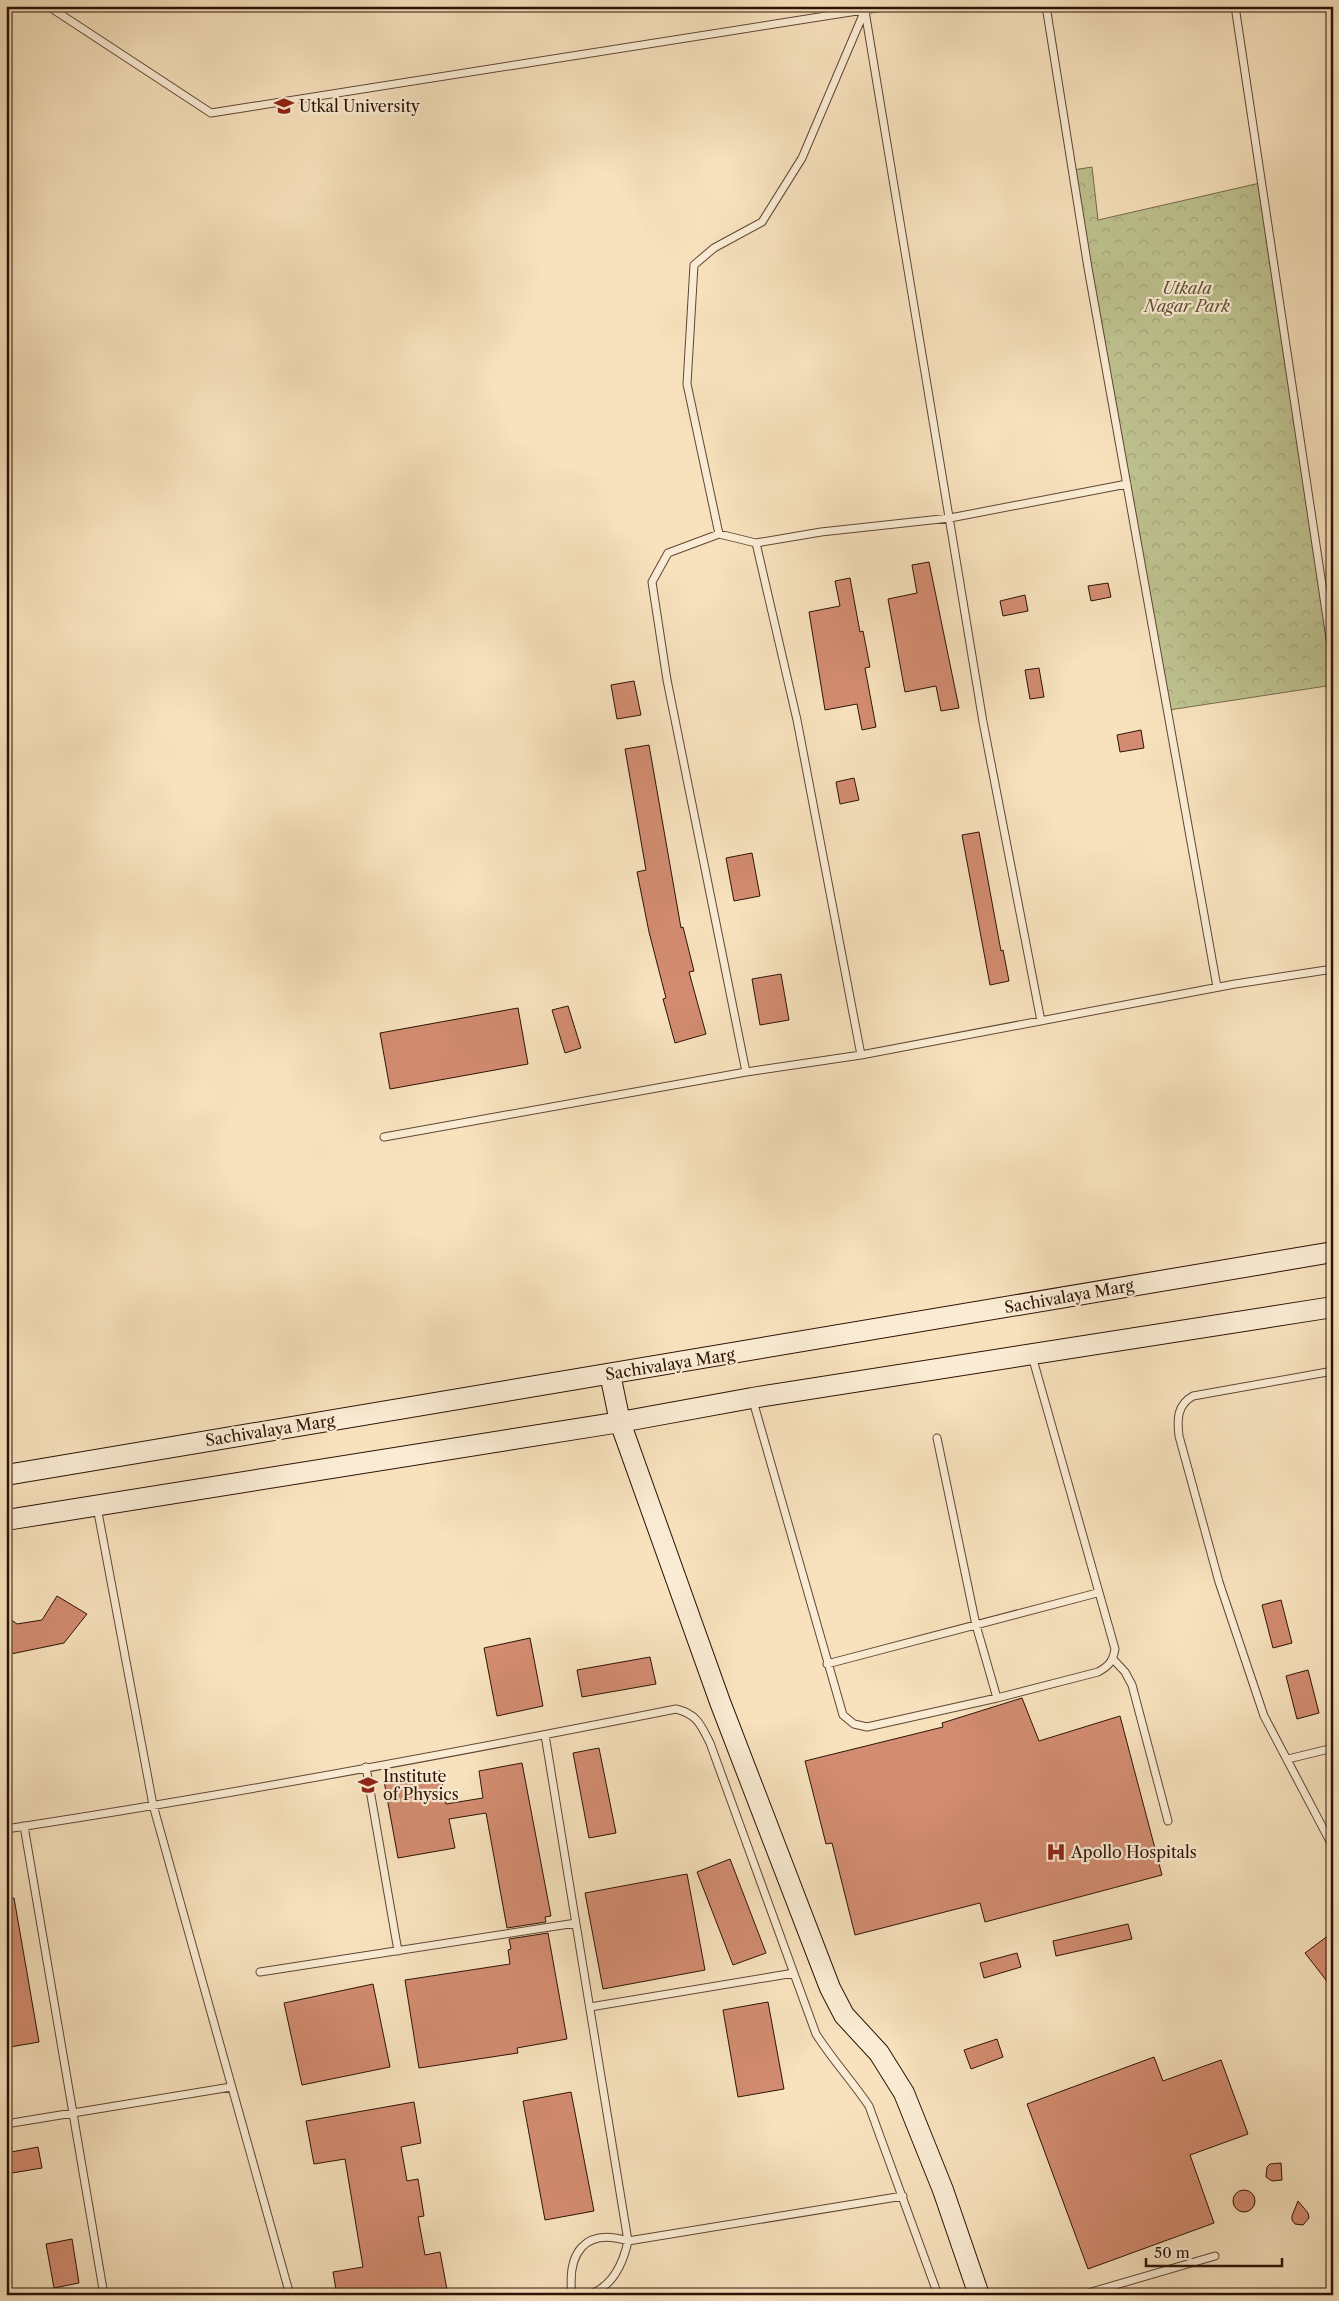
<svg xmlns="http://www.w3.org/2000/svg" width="1339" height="2301" font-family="'Libre Caslon Text',serif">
<defs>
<pattern id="park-crowns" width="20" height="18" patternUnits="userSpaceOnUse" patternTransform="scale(1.25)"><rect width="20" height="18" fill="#bec390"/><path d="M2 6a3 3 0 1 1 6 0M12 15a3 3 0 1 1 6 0" fill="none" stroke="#a4a67b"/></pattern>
</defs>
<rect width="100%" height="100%" fill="#f7e2bd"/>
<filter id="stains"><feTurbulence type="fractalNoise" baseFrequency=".004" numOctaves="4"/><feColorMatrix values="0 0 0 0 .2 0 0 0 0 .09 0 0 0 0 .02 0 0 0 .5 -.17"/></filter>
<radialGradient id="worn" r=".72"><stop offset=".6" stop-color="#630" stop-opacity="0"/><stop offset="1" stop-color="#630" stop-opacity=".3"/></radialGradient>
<path fill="url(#park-crowns)" stroke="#766a4b" d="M1092,167L1098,220L1260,183L1333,659V685L1169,710L1073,170Z"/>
<path fill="#d38c71" stroke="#2d1206" d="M929,562L959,708L941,711L936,686L905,692L888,599L917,593L912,565Z
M850,578L860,632L863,631L870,667L865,668L876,727L862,730L857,704L825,710L809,612L840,606L835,581Z
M1108,583L1111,597L1091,601L1088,586Z
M1025,595L1028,611L1003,616L1000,601Z
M1039,668L1044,697L1030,699L1025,670Z
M634,681L641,715L617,719L611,685Z
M1141,730L1144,748L1120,752L1117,735Z
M649,745L681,928L683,927L694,971L689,972L706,1034L675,1043L663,999L666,998L649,932L637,872L646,870L625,749Z
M854,778L859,800L840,804L836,782Z
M979,832L1001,951L1003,950L1009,981L990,985L962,835Z
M752,853L760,896L734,901L726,858Z
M781,974L789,1020L760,1025L752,979Z
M568,1006L581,1048L565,1053L552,1010Z
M518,1008L528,1064L390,1089L380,1033Z
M57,1596L87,1614L64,1643L6,1655V1616L17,1624L42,1620Z
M1281,1600L1292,1643L1273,1648L1262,1605Z
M530,1638L543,1706L497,1716L484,1648Z
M650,1657L656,1684L582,1697L577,1670Z
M1308,1670L1319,1713L1297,1719L1286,1676Z
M1022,1698L1039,1741L1120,1716L1162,1875L985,1922L980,1903L855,1935L832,1843L826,1844L805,1761L943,1727L942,1723Z
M599,1748L616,1833L589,1838L573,1753Z
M522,1763L551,1916L545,1917L546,1922L507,1928L486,1813L449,1819L455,1848L398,1858L384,1781L440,1771L446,1804L483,1798L479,1771Z
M730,1859L766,1953L733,1965L697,1872Z
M687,1874L705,1970L603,1989L585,1893Z
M14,1898L39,2042L10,2047L6,2023V1899Z
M1128,1924L1132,1939L1056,1956L1053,1941Z
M1333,1932V1989L1305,1953Z
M548,1933L567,2039L517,2048L518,2053L419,2068L405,1980L510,1964L508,1950L511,1949L509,1939Z
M1017,1953L1021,1967L984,1978L980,1963Z
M373,1984L390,2067L302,2085L284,2003Z
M768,2002L784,2089L738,2097L723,2010Z
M997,2039L1003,2057L971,2069L964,2050Z
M1154,2057L1163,2081L1221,2060L1248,2134L1190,2155L1214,2223L1088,2269L1027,2104Z
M571,2092L594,2211L545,2220L523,2101Z
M414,2102L421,2143L401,2147L407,2181L418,2179L424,2216L418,2217L425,2255L440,2252L448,2295H337L333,2272L363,2267L345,2159L314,2164L306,2121Z
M38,2147L42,2168L6,2174V2153Z
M1281,2163L1282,2180L1272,2181L1266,2177L1267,2167L1270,2164Z
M1233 2201a11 11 0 1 1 22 0a11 11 0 1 1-22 0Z
M1298,2201L1308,2213L1309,2218L1303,2225L1295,2224L1292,2220V2216Z
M72,2239L79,2283L54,2288L46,2244Z"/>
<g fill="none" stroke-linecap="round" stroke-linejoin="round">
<defs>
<path id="lane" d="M48,6L211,113L889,6
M1046,6L1088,268L1217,987
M1235,6L1333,658
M865,10L802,158L762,222L714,248L694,265L687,384L719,534L756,543L797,720L861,1055L1235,984L1333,969
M865,11L983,722L1041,1021
M719,534L668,553L652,582L667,680L746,1072L861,1055
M756,543L821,532L950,518L1127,484
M384,1137L746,1072
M1333,1371L1193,1396C1177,1405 1177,1419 1179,1436L1219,1582L1264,1716L1333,1847
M753,1401L843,1715L854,1724L867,1727L997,1698L1098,1672C1109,1666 1113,1661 1115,1649L1032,1356
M937,1438L976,1625L997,1698
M97,1507L153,1805L290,2295
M1113,1659L1125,1672L1132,1685L1168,1821
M827,1664L1097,1593
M545,1735L628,2241C623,2264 613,2287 588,2295
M1288,1759L1333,1748
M366,1767L398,1951
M24,1826L104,2295
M6,1829C230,1795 454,1753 676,1709C697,1714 701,1725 710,1743L816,2034C832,2059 852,2081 869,2106L938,2295
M260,1972L576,1923
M590,2007L794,1973
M6,2124L231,2087
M572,2295C567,2254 584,2227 628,2241L903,2196
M1081,2295L1215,2256"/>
<path id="secondary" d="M610,1374L620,1422L720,1702L830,1988L844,2015L879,2053L904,2093L943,2190L979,2295
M6,1475L1333,1252
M6,1520L620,1422L752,1398L1333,1307"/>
</defs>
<use href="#lane" stroke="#604634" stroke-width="9"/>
<use href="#secondary" stroke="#2d1206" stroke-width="22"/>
<use href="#lane" stroke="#faecd4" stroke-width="7"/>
<use href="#secondary" stroke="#faecd4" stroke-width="20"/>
</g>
<defs>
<symbol id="university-bare" viewBox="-9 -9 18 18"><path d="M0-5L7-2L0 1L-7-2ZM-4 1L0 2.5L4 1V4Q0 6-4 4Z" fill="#8f2418" stroke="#faecd4" stroke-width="2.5" paint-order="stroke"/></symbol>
<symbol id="hospital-bare" viewBox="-9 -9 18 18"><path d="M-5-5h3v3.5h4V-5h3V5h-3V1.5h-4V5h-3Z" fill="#8f2418" stroke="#faecd4" stroke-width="2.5" paint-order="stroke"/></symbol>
</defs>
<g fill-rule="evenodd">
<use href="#university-bare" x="270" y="92" width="28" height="28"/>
<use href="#university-bare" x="354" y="1771" width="28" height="28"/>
<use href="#hospital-bare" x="1042" y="1838" width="28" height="28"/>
</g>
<g text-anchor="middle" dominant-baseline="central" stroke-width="4.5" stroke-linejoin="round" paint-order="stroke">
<g font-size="16" fill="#2d1206" stroke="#faecd4" text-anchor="start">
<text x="299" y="106">Utkal University</text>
<text x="383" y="1776">Institute<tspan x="383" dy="18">of Physics</tspan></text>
<text x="1071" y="1852">Apollo Hospitals</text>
</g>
<g font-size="16" font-style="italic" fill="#605036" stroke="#faecd4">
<text x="1187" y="288">Utkala<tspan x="1187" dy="18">Nagar Park</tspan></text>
</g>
<g font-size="16" fill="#2d1206" stroke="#faecd4">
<text transform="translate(1069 1296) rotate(-10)">Sachivalaya Marg</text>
<text transform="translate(670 1364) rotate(-9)">Sachivalaya Marg</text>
<text transform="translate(270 1430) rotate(-9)">Sachivalaya Marg</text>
</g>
</g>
<rect width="1339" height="2301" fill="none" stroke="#f7e2bd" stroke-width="25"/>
<rect x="8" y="8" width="1324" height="2286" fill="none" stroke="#2d1206" stroke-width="2.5"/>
<rect x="12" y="12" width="1314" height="2276" fill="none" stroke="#2d1206"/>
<path d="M1146 2258v8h136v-8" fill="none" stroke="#2d1206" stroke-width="2.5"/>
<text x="1154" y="2258" font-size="15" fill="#2d1206" stroke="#faecd4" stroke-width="4" paint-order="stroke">50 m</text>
<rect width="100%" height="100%" filter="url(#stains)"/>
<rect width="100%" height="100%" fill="url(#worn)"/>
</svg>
